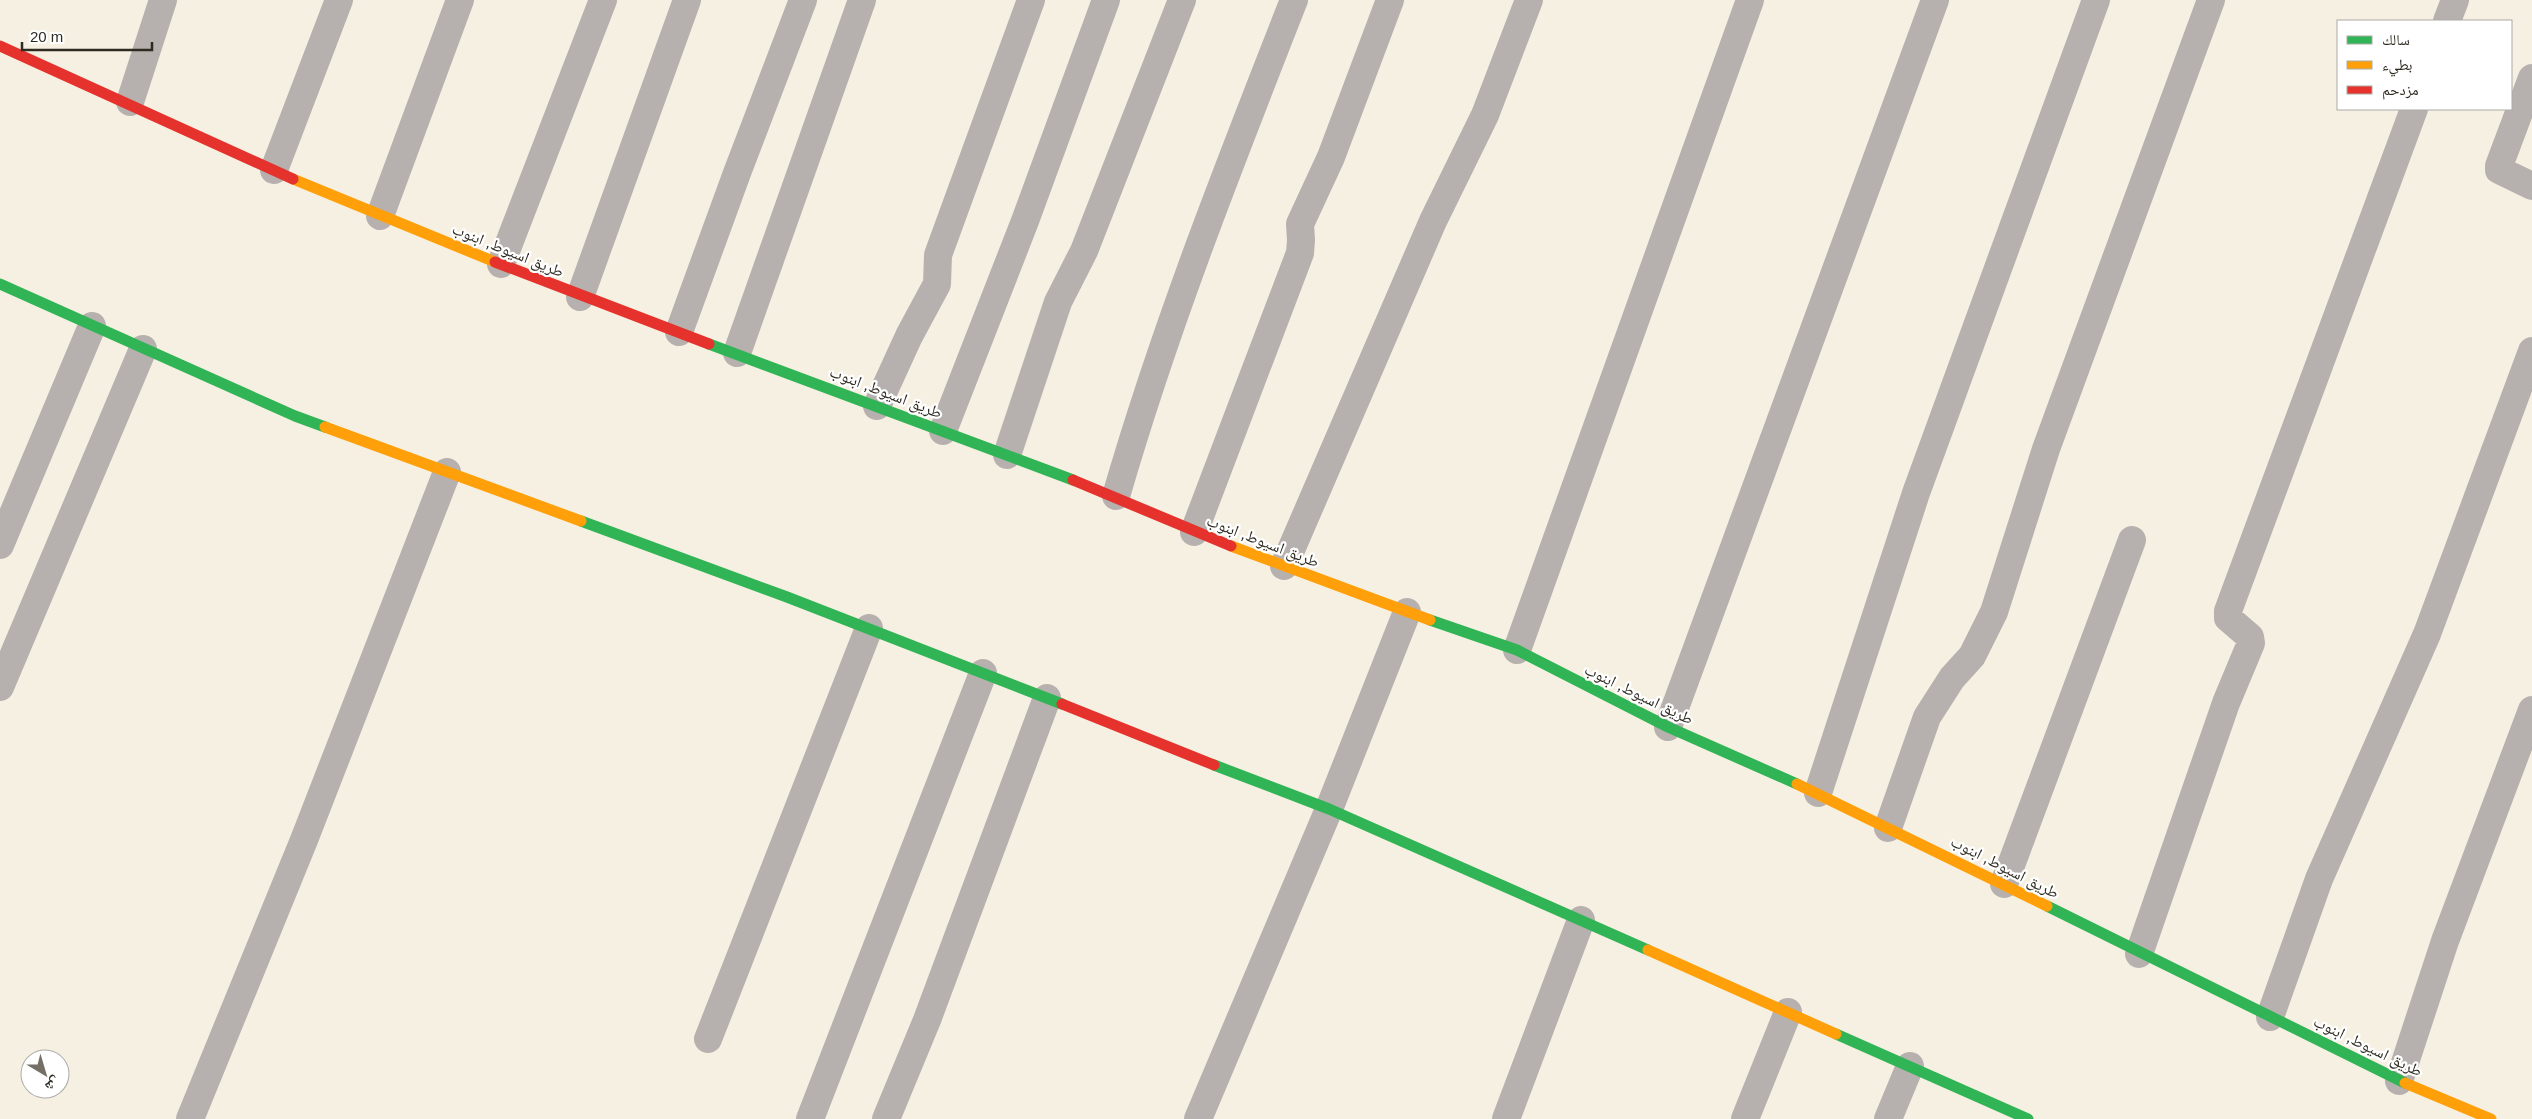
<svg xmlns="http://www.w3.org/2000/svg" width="2532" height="1119" font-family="Helvetica,'Noto Naskh Arabic',sans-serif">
<rect width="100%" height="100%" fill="#f6f0e2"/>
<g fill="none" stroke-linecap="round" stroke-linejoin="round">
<path stroke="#b6b1ae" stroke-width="28" d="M2447,21L2455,0
M2532,78L2499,166V170L2532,186
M130,102L163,0
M274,170L339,0
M380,216L460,0
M501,264L603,0
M580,297L687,0
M679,332L737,173L803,0
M737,353L862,0
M877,406L909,336L937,284L938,255L1031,0
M943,431L1025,221L1106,0
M1007,455L1058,302L1084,251L1182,0
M1116,496C1165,327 1230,163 1294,0
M1194,532L1300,253L1301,240L1300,224L1331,157L1390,0
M0,545L92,326
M1284,566L1433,221L1485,115L1529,0
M1517,650L1750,0
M0,687L143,349
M1668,727L1935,0
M1818,793L1916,493L2096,0
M1888,828L1927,717L1952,678L1972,656L1994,612L2046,449L2211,0
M2004,884L2132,540
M2139,954L2226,703L2251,643L2250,637L2228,618V611L2414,109
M2270,1017L2319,879L2427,634L2532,351
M708,1039L869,628
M2399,1081L2445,941L2532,710
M190,1119L304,840L447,472
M810,1119L983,673
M886,1119L927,1020L1047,698
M1198,1119L1329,809L1407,612
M1506,1119L1581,920
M1745,1119L1788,1012
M1888,1119L1910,1066"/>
<path stroke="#30b455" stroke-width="11" d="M0,284L295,416L325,427
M709,344L1073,480
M581,521L787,597L1062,704
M1430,620L1517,650L1668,727L1797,784
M1214,765L1329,809L1648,950
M2047,906L2405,1083
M1836,1034L2028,1119"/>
<path stroke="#ff9f0a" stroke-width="11" d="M293,179L495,262
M325,427L581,521
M1231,546L1430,620
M1797,784L2047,906
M1648,950L1836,1034
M2405,1083L2491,1119"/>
<path stroke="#e5322d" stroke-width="11" d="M0,46L293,179
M495,262L709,344
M1073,480L1231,546
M1062,704L1214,765"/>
</g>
<g text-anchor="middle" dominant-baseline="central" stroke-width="4.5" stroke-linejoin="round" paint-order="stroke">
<g font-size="16" fill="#2e2b21" stroke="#fff">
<text transform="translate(508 250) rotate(22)">طريق اسيوط, ابنوب</text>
<text transform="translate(886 392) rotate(21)">طريق اسيوط, ابنوب</text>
<text transform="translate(1263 541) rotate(21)">طريق اسيوط, ابنوب</text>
<text transform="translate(1639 694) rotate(26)">طريق اسيوط, ابنوب</text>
<text transform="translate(2005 867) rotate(27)">طريق اسيوط, ابنوب</text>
<text transform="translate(2368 1046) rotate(26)">طريق اسيوط, ابنوب</text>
</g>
</g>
<rect x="2337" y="20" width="175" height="90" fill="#ffffff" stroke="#abaaa6"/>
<rect x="2347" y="36" width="25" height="8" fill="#30b455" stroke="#abaaa6"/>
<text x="2382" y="45" font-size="15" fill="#2e2b21">سالك</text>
<rect x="2347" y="61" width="25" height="8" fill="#ff9f0a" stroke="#abaaa6"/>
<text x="2382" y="70" font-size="15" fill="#2e2b21">بطيء</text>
<rect x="2347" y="86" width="25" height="8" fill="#e5322d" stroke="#abaaa6"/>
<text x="2382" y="95" font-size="15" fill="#2e2b21">مزدحم</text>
<g transform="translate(45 1074) rotate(142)"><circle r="24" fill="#ffffff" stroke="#abaaa6"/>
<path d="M0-4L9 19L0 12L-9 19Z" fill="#747065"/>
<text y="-8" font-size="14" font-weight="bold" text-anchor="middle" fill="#2e2b21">ش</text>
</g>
<path d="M22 42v8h130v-8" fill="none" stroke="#2e2b21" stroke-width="2.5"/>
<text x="30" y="42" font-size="15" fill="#2e2b21" stroke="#ffffff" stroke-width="4" paint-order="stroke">20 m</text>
</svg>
